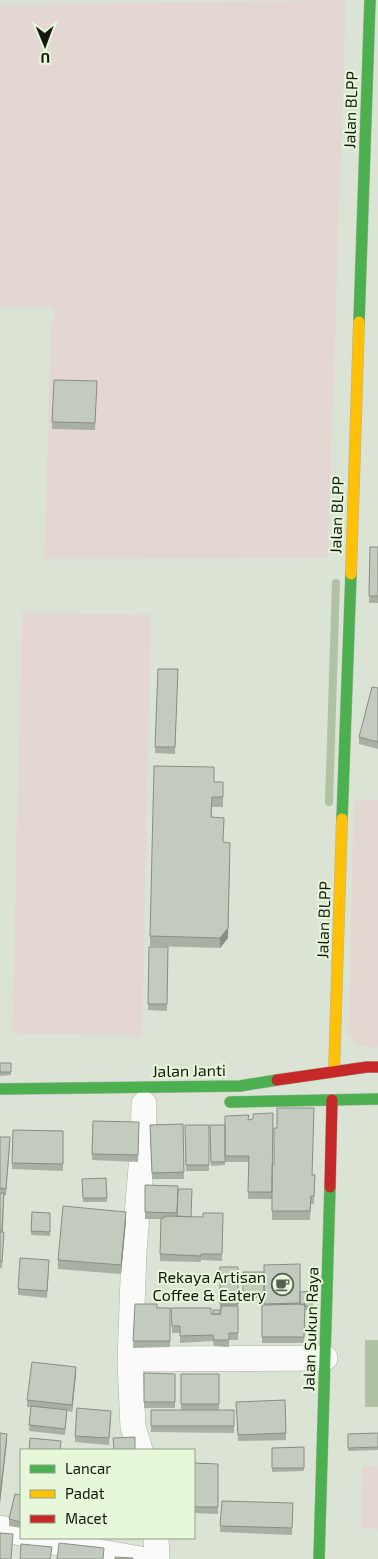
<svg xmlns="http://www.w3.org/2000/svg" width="378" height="1559" font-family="'Exo 2',sans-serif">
<rect width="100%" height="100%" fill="#dbe4d4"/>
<path fill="#e4d6d2" d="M346,0L328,558L44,559L51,330L55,307H0V5Z
M22,612L151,615L142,1036L12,1033Z
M354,799L378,800V1047C365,1048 355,1046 348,1034Z
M362,1466L378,1467V1529L361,1528Z"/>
<path fill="#b0c2a3" d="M365,1340H378V1407H365Z"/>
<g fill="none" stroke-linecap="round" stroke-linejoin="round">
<path stroke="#b0c2a3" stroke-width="8" d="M329,802L336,583"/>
<defs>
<path id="street" d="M142,1359L325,1358
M140,1450L133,1427L130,1362L134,1251L143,1144L144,1104
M0,1528L21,1533
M39,1538L83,1549L140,1559
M156,1538L157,1559"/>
<path id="fast" d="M359,322L370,0
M342,819L351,574
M0,1089L240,1086L277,1080
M230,1102L378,1099
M319,1559L330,1187"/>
<path id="slow" d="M351,574L359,322
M334,1072L342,819"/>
<path id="jam" d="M277,1080L367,1067H378
M330,1187L332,1100"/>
</defs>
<use href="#street" stroke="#acb2a6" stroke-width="26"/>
<use href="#fast" stroke="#acb2a6" stroke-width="12"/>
<use href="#slow" stroke="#acb2a6" stroke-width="12"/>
<use href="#jam" stroke="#acb2a6" stroke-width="12"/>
<use href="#street" stroke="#fafbf9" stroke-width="25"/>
<use href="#fast" stroke="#4caf50" stroke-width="11"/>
<use href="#slow" stroke="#ffc107" stroke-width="11"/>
<use href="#jam" stroke="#c62828" stroke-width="11"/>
</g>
<path fill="#a8afa3" d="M54,380L97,381L95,430L52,429Z
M370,547H378V603H369Z
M158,669H178L175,754L155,753Z
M378,688V749L359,744V737Z
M214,782H223V807H212V817L223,842L228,938L220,948L150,946V936Z
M149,947H168L167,1011L148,1010Z
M0,1063H11V1075L0,1076Z
M248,1120L272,1165L315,1175L314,1204H311L310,1220H272V1199H248L249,1162H225V1165L211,1166L210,1125H225Z
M93,1121L139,1122L138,1162L92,1160Z
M183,1124L184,1179H152L150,1125Z
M185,1125H209V1171H186Z
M13,1130L63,1131V1171L12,1169Z
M0,1137L10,1144L6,1195H4L3,1232L2,1268H0Z
M106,1178L107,1202H83L82,1179Z
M145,1185L178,1189L191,1217H203L223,1213L222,1261L201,1260V1262L160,1261L161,1219H145Z
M32,1212L50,1213V1236L31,1235Z
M126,1221L121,1274L58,1269V1260Z
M49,1266L47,1298L18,1295V1289Z
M220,1267H238V1340H229V1347L214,1346L213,1341L180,1343V1333H172L171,1308L211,1314H221V1310H220Z
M243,1272L300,1292L312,1291V1310H305L304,1343H262V1305H264V1279V1298H243Z
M135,1304L157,1308H170V1347L133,1348Z
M144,1373L175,1374V1408H144Z
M76,1374L72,1412L67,1411L65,1435L29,1431L31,1407H27V1400Z
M181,1374H219V1410H234V1433L151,1432V1410H181Z
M285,1400L286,1440L238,1441L236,1402Z
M111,1417L109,1445L75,1442V1436Z
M378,1433V1450L348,1451V1434Z
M304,1447V1471L272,1472V1448Z
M194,1463L218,1464V1514L194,1513Z
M21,1495V1528L9,1526V1519Z
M222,1501L293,1503L292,1535L220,1532Z"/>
<path fill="#888e85" d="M230,853L228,938L220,948V938Z
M126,1212V1221L121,1274V1265Z
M76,1367V1374L72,1412V1405Z
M7,1434V1441L0,1504V1497Z"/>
<path fill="#c3cbbe" stroke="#888e85" d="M54,380L97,381L95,423L52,422Z
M370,547H378V596H369Z
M158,669H178L175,747H155Z
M372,687L378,688V742L359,737Z
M154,766L214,767V782H223V797H212L211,817L224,818L223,842L230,843L228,928L220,938L150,936Z
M149,947H168L167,1004H148Z
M0,1063H11V1072H0Z
M277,1108H314L312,1175H315L314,1196H311L310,1211H272V1165H274V1128H277Z
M273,1113L272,1192H248L249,1156H225V1116L249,1115L248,1120L253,1119V1114Z
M93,1121L139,1122L138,1155L92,1154Z
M183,1124L184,1172L152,1173L150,1125Z
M185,1125H209V1165H186Z
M210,1125H225V1162H211Z
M13,1130L63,1131V1164L12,1163Z
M0,1137H10L6,1189L0,1188Z
M106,1178L107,1198H83L82,1179Z
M145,1185L178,1186L177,1213L145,1212Z
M178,1189H192L191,1217L177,1216Z
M0,1193H4L2,1230H0Z
M63,1206L126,1212L121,1265L58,1260Z
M32,1212L50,1213V1232L31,1231Z
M203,1213H223L222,1254H201V1256L160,1254L161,1219L167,1216L203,1217Z
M0,1232H4L2,1262L0,1261Z
M20,1258L49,1260L47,1291L18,1289Z
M300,1264V1303L264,1304V1265Z
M220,1267H238V1304H220Z
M243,1272H264V1294H243Z
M312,1291V1306H305V1304L300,1305V1292Z
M135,1304H157V1308H170V1341H133Z
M305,1304L304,1337H262V1305Z
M221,1306H238V1333H229V1340H214L213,1335L180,1336V1326H172L171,1308H211V1314H221Z
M213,1310H220V1314H213Z
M32,1362L76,1367L72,1405L27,1400Z
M144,1373L175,1374V1402H144Z
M181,1374H219V1404H181Z
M285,1400L286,1433L238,1435L236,1402Z
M31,1406L67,1410L65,1429L29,1425Z
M77,1408L111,1411L109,1438L75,1436Z
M151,1410H234V1426H151Z
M0,1433L7,1434L0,1497Z
M378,1433V1447L348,1448V1434Z
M135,1437V1450H114L113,1438Z
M30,1438L61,1441L60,1450H29Z
M304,1447V1468H272V1448Z
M194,1463L218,1464V1507H194Z
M15,1494L21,1495V1522L9,1519Z
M222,1501L293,1503L292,1528L220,1526Z
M0,1533L13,1534L11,1559H0Z
M59,1543L104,1548L103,1559H57Z
M21,1544L52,1547L50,1559H20Z
M115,1557L133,1558V1559H115Z"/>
<defs>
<symbol id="cafe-ring" viewBox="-11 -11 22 22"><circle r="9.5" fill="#e7f8da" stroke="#596053" stroke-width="1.5"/><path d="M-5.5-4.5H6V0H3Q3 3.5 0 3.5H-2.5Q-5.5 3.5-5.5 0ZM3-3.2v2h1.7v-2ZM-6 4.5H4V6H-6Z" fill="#596053"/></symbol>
</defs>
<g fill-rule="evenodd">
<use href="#cafe-ring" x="270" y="1272" width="25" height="25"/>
</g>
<g text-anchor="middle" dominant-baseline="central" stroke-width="4" stroke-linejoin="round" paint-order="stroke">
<g font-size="16" fill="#13190e" stroke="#e7f8da">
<text transform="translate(350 110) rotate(-88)">Jalan BLPP</text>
<text transform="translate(336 515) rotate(-88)">Jalan BLPP</text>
<text transform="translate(323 920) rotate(-88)">Jalan BLPP</text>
<text transform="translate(189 1070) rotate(-1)">Jalan Janti</text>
<text transform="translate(310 1329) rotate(-88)">Jalan Sukun Raya</text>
</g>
<g font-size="16" fill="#13190e" stroke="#e7f8da" text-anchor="end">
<text x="266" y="1276">Rekaya Artisan<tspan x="266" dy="18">Coffee &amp; Eatery</tspan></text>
</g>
</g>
<rect x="20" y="1449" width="175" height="90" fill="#e7f8da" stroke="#929f88"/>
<rect x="30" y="1465" width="25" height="8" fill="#4caf50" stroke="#929f88"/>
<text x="65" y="1474" font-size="15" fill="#13190e">Lancar</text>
<rect x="30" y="1490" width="25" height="8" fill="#ffc107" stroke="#929f88"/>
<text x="65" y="1499" font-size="15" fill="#13190e">Padat</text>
<rect x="30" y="1515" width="25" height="8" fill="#c62828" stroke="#929f88"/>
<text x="65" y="1524" font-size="15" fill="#13190e">Macet</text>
<g transform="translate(45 45) rotate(179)" stroke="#e7f8da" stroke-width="4" paint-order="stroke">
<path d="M0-4L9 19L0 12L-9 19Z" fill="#13190e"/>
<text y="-8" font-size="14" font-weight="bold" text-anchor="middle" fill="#13190e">U</text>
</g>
</svg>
